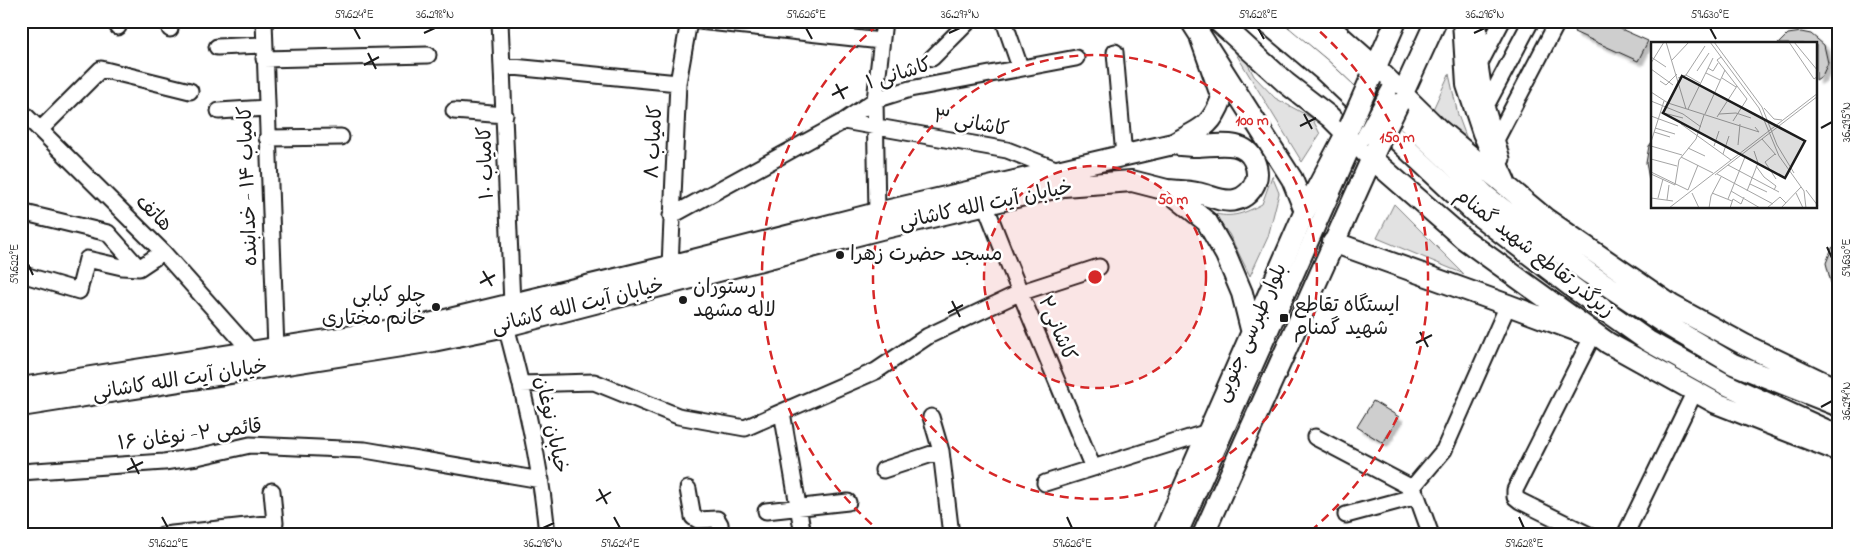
<svg xmlns="http://www.w3.org/2000/svg" width="1860" height="556" font-family="'Indie Flower','Playpen Sans Arabic',sans-serif">
<defs>
<filter id="shadow"><feDropShadow dx="4.5" dy="4.5" stdDeviation="1" flood-color="#0004"/></filter>
</defs>
<rect width="100%" height="100%" fill="#fff"/>
<filter id="ink" filterUnits="userSpaceOnUse"><feTurbulence type="fractalNoise" baseFrequency=".02" numOctaves="2"/><feDisplacementMap in="SourceGraphic" scale="10" xChannelSelector="R" yChannelSelector="G"/><feConvolveMatrix kernelMatrix="1 2 1 2 8 2 1 2 1" color-interpolation-filters="sRGB"/></filter>
<g filter="url(#ink)">
<path fill="#e2e2e2" stroke="#7f7f7f" d="M1233,49L1241,51L1254,76L1275,98L1312,118L1320,134L1302,162Z
M1449,74L1458,115L1471,150L1430,116Z
M1272,176L1279,193L1268,237L1250,276L1229,234L1212,213C1232,219 1245,213 1262,204Z
M1394,204L1464,274L1377,238Z"/>
<path fill="#cecece" stroke="#1c1c1c" filter="url(#shadow)" d="M1579,21H1603L1648,41L1638,61L1574,32Z
M1801,32L1811,34L1824,45L1828,63L1822,76L1816,80V44H1778L1788,34Z
M1652,142V183L1649,179L1646,163L1649,146Z
M1839,243V289L1831,283L1826,263L1832,248Z
M1373,401L1399,417L1383,443L1357,427Z"/>
<g fill="none" stroke-linecap="round" stroke-linejoin="round">
<defs>
<path id="minor" d="M264,21L276,349
M500,21L512,304
M699,21L881,41
M1004,21L1020,67
M1479,21L1480,65L1486,106L1502,159
M118,27V21
M170,29V21
M217,47L264,45
M1115,52L1124,156
M932,58L969,21
M264,59L428,55
M1480,63L1502,21
M503,66L678,83
M1486,106L1531,21
M21,111L163,252L251,351L252,360
M219,111L266,108
M454,111L505,115
M844,121L1007,150L1058,170
M40,130L101,69L190,91
M267,138L341,137
M1497,138L1558,21
M985,204C1019,293 1057,380 1093,468
M21,212L108,233L139,268
M877,213L875,100L884,21
M671,216L844,121L875,100L910,89L1076,58
M670,266L678,83L689,21
M21,274L79,291L87,259L122,267L139,268L163,252
M506,326C524,394 541,464 547,535
M521,384L594,382L678,416L745,428L876,371L928,336L1019,293L1099,267
M782,412L803,535
M931,417L941,451L951,535
M1315,437L1412,488L1417,496L1431,535
M883,470L941,451
M21,472L164,462L197,457L250,445L365,450L541,480
M1045,483L1208,432
M1412,488L1444,450L1508,305
M688,489L693,517L698,520L717,519L720,524L721,535
M766,511L848,502
M1346,515L1417,496
M163,535L275,523L272,491
M1179,535L1358,135
M1589,535L1520,501L1515,497V490L1592,337
M1625,535L1695,391"/>
<path id="major" d="M1191,21L1292,179L1305,211
M1218,21L1286,83L1330,117L1371,158L1464,239L1608,343L1716,403L1839,451
M1265,21L1322,69L1474,212L1576,290L1648,341L1725,384L1839,436
M1297,21L1334,52L1486,196L1537,236L1590,274L1662,322L1733,364L1839,406
M1323,21L1376,68L1438,129L1546,219L1671,305L1745,345L1839,390
M1463,21L1467,85L1483,133L1505,182
M1371,78L1396,21
M1398,104L1436,21
M1167,190C1177,191 1187,191 1197,193C1210,195 1222,203 1235,200C1245,198 1253,190 1256,180C1258,174 1257,168 1254,161C1244,138 1216,146 1196,146C1189,146 1181,145 1173,144
M1333,242L1508,305L1583,333
M21,388L429,324L670,266L877,213L1173,144C1200,129 1211,128 1222,98L1201,39
M21,406L433,341L506,326L881,229L1063,186L1132,181L1167,190L1207,222L1226,255L1242,293L1252,333
M1163,535L1305,211L1350,126
M1203,535L1376,149"/>
</defs>
<use href="#minor" stroke="#1c1c1c" stroke-width="19"/>
<use href="#major" stroke="#1c1c1c" stroke-width="24"/>
<use href="#minor" stroke="#fff" stroke-width="15"/>
<use href="#major" stroke="#fff" stroke-width="20"/>
<defs>
<path id="minor-bridge" d="M1364,137L1390,89"/>
<path id="major-bridge" d="M1350,126L1371,78
M1376,149L1398,104"/>
</defs>
<use href="#minor-bridge" stroke="#1c1c1c" stroke-width="19" stroke-linecap="butt"/>
<use href="#major-bridge" stroke="#1c1c1c" stroke-width="24" stroke-linecap="butt"/>
<use href="#minor-bridge" stroke="#fff" stroke-width="15"/>
<use href="#major-bridge" stroke="#fff" stroke-width="20"/>
</g>
</g>
<path fill="none" stroke="#1c1c1c" stroke-width="2" d="M354,28L360,39M806,28L812,39M1258,28L1264,39M1710,28L1716,39M424,33L435,28M949,33L960,28M1474,33L1485,28M368,53L376,69M364,65L379,57M836,84L844,99M832,95L848,87M1304,114L1312,129M1300,126L1316,118M1821,128L1832,122M1827,247L1832,258M28,264L33,275M483,271L492,286M480,283L495,275M952,301L960,317M948,313L963,305M1420,332L1428,347M1416,343L1432,335M1821,407L1832,401M131,458L139,474M127,470L143,462M599,489L607,504M596,501L611,492M162,517L168,528M614,517L620,528M1067,517L1072,528M1519,517L1524,528M543,528L554,523"/>
<circle cx="1095" cy="277" r="111" fill="#d62828" fill-opacity=".12"/>
<g fill="none" stroke="#d62828" stroke-width="2.5" stroke-dasharray="9 6">
<circle cx="1095" cy="277" r="111"/>
<circle cx="1095" cy="277" r="222"/>
<path d="M883 534A333 333 0 0 1 881 22M1309 22A333 333 0 0 1 1307 534"/>
</g>
<g fill="#1c1c1c" stroke="#fff" stroke-width="2">
<circle cx="840" cy="255" r="5"/>
<circle cx="683" cy="300" r="5"/>
<circle cx="436" cy="307" r="5"/>
<rect x="1279" y="313" width="10" height="10" rx="2.5"/>
</g>
<g text-anchor="middle" dominant-baseline="central" stroke-width="5" stroke-linejoin="round" paint-order="stroke">
<g font-size="20" fill="#1c1c1c" stroke="#fff">
<text transform="translate(899 75) rotate(-17)">کاشانی ۱</text>
<text transform="translate(971 124) rotate(11)">کاشانی ۳</text>
<text transform="translate(655 142) rotate(-87)">کامیاب ۸</text>
<text transform="translate(487 163) rotate(-92)">کامیاب ۱۰</text>
<text transform="translate(249 186) rotate(-92)">کامیاب ۱۴ - خدابنده</text>
<text transform="translate(986 206) rotate(-12)">خیابان آیت الله کاشانی</text>
<text transform="translate(153 214) rotate(45)">هاتف</text>
<text transform="translate(1534 254) rotate(38)">زیرگذر تقاطع شهید گمنام</text>
<text transform="translate(578 307) rotate(-14)">خیابان آیت الله کاشانی</text>
<text transform="translate(1056 329) rotate(67)">کاشانی۲</text>
<text transform="translate(1252 333) rotate(-66)">بلوار طبرسی جنوبی</text>
<text transform="translate(180 381) rotate(-9)">خیابان آیت الله کاشانی</text>
<text transform="translate(550 425) rotate(78)">خیابان نوغان</text>
<text transform="translate(190 436) rotate(-7)">قائمی ۲- نوغان ۱۶</text>
</g>
<g font-size="20" fill="#1c1c1c" stroke="#fff" text-anchor="start">
<text x="850" y="255">مسجد حضرت زهرا</text>
<text x="693" y="288">رستوران<tspan x="693" dy="23">لاله مشهد</tspan></text>
<text x="426" y="296" text-anchor="end">چلو کبابی<tspan x="426" dy="23">خانم مختاری</tspan></text>
<text x="1294" y="306">ایستگاه تقاطع<tspan x="1294" dy="23">شهید گمنام</tspan></text>
</g>
</g>
<g transform="translate(1651 42)">
<rect width="166" height="166" fill="#fff"/>
<path fill="none" stroke="#a4a4a4" stroke-width="1" d="M15,0L35,67M59,0L108,66L128,114L153,149L155,166M63,0L111,65L126,103L143,131M138,0L163,37L167,34M143,0L167,29M0,15L15,25M70,15L66,18L96,57L82,79M21,18L38,0M0,21L13,0M57,26L62,29L67,21M0,27L22,43M46,29L58,11M55,31L69,38M35,33L49,41M27,36L35,33L54,4M71,36L85,45M9,39L15,43L26,32M0,50L17,61L108,90L104,85M0,59L32,72L50,85M113,66L123,77L131,78M37,67L62,16M9,70L32,76M54,72L74,28M68,72L85,71L100,76M0,74L27,84M66,75L86,44M30,82L80,118M4,86L24,92M3,90L19,95M111,97L125,113M0,100L13,59M87,103L89,82M0,104L31,113M63,104L68,89M37,106L54,114M72,112L78,94M124,112L114,120L125,137M30,115L62,131M0,117L26,124M77,123L128,150M105,124L113,135L125,144L123,148M0,130L37,148L47,123M0,132L24,143L28,118L45,97L53,73M66,132L122,162M64,133L167,54M99,142L116,150M155,148L167,164M80,149L109,166M96,149L107,121L103,109M41,151L48,166M61,151L81,159M145,151L152,166M0,156L22,159M7,156L12,137M77,157L94,115M16,158L18,143M18,166L167,51M58,166L60,154L70,135M79,166L82,157L90,162L93,155M116,166L129,155L135,161M130,166L150,145"/>
<path fill="#1c1c1c" fill-opacity="0.15" stroke="#1c1c1c" stroke-width="2.5" d="M31,34L154,99L134,136L12,71Z"/>
<rect width="166" height="166" fill="none" stroke="#1c1c1c" stroke-width="2.5"/>
</g>
<circle cx="1095" cy="277" r="8" fill="#d62828" stroke="#fff" stroke-width="2.5"/>
<g font-size="15" text-anchor="middle" font-weight="bold" fill="#d62828" stroke="#fff" stroke-width="5" stroke-linejoin="round" paint-order="stroke">
<text x="1252" y="125">100 m</text>
<text x="1397" y="142">150 m</text>
<text x="1173" y="204">50 m</text>
</g>
<rect width="1860" height="556" fill="none" stroke="#fff" stroke-width="55"/>
<rect x="28" y="28" width="1804" height="500" fill="none" stroke="#1c1c1c" stroke-width="2"/>
<g font-size="12" text-anchor="middle" fill="#1c1c1c">
<text x="354" y="18">59.624°E</text>
<text x="435" y="18">36.298°N</text>
<text x="806" y="18">59.626°E</text>
<text x="960" y="18">36.297°N</text>
<text x="1258" y="18">59.628°E</text>
<text x="1485" y="18">36.296°N</text>
<text x="1710" y="18">59.630°E</text>
<text transform="translate(1846 122) rotate(-90)" y="4">36.295°N</text>
<text transform="translate(1846 258) rotate(-90)" y="4">59.630°E</text>
<text transform="translate(14 264) rotate(-90)" y="4">59.622°E</text>
<text transform="translate(1846 401) rotate(-90)" y="4">36.294°N</text>
<text x="168" y="547">59.622°E</text>
<text x="543" y="547">36.296°N</text>
<text x="620" y="547">59.624°E</text>
<text x="1072" y="547">59.626°E</text>
<text x="1524" y="547">59.628°E</text>
</g>
</svg>
